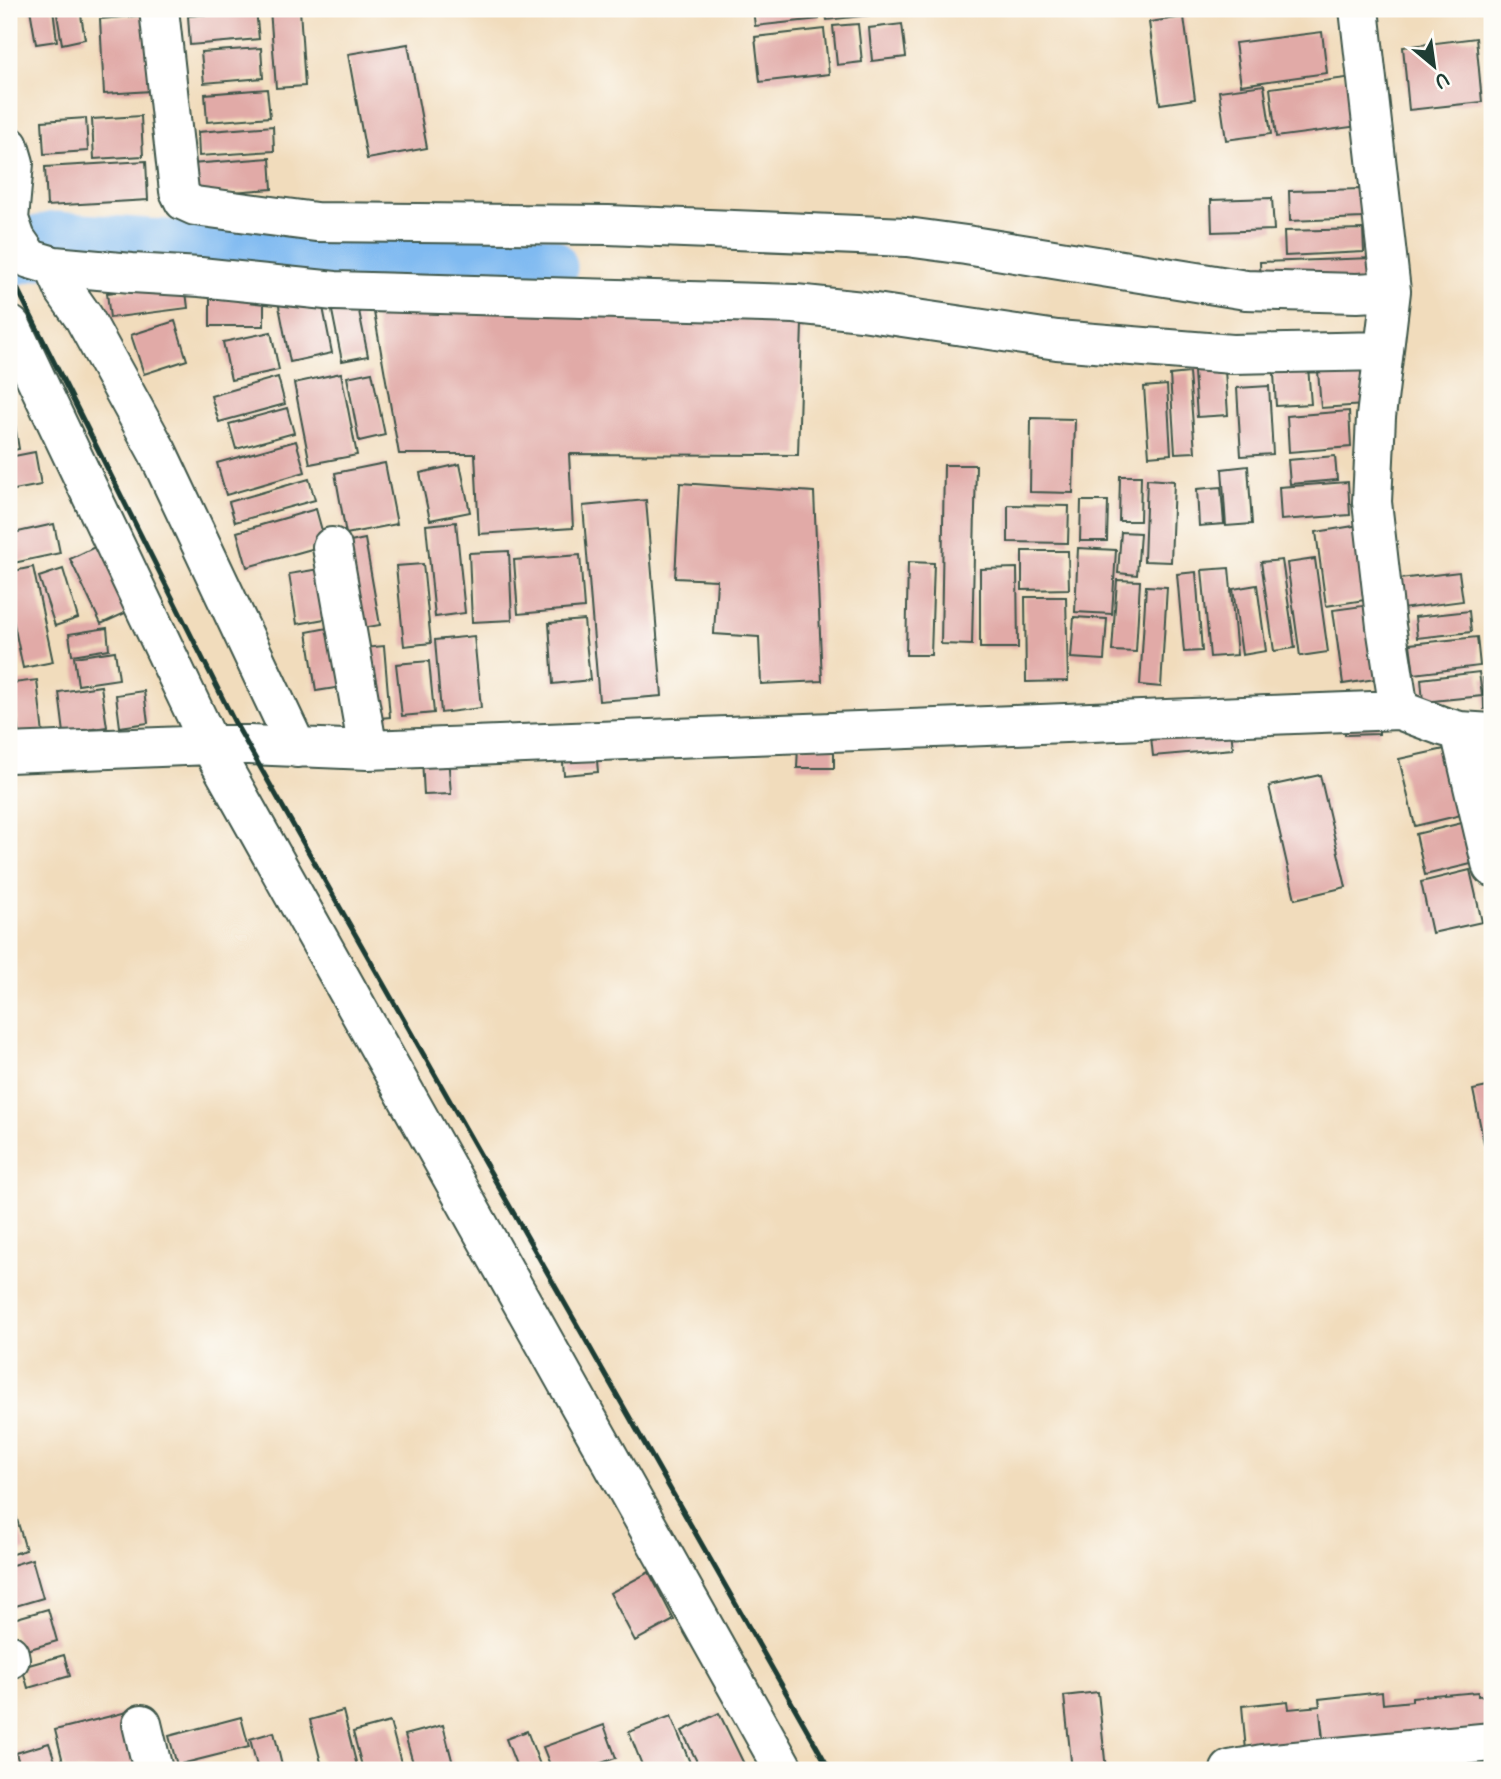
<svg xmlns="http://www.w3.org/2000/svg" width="1501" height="1779" font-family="Pangolin,sans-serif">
<rect width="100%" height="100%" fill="#fdfcf7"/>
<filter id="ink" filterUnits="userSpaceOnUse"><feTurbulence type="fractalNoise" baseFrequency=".0143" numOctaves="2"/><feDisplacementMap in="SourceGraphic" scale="14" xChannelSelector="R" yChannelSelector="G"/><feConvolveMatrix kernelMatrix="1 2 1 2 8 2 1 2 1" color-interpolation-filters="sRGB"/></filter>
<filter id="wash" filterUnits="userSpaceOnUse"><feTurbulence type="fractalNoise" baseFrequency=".00686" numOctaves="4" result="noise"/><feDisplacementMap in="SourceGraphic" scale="28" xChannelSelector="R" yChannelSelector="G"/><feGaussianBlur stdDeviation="1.57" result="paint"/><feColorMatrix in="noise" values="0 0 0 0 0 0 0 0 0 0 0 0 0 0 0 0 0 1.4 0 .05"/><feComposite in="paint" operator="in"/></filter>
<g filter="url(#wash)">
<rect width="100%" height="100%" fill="#f1dcbc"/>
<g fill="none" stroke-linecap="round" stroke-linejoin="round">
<path stroke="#7fbaf1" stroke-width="63" d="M9,255L55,243L149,250L546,268"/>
</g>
<g id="blocks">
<path fill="#e1aaa7" d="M30,9H53L57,41L36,44Z
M56,9H80L85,39L62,44Z
M270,9H300L305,86L276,88Z
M753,9H818L819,19L755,26Z
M825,9H870V15L827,20Z
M256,10L259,39L190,45L188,16Z
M147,15L151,91L104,94L100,19Z
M1184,17L1195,99L1160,104L1149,22Z
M858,24L862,62L837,65L833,26Z
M902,24L906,57L872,61L869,28Z
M824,29L829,74L760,82L755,37Z
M1322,32L1327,73L1241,85L1235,43Z
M1476,38L1482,102L1409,110L1403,47Z
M408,44L427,148L367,159L348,54Z
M261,48L263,78L204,83L201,52Z
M1353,77L1359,126L1276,137L1270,88Z
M1264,85L1271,134L1226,140L1219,91Z
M267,89L270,117L207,122L205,94Z
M141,116L143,156L94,159L92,119Z
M86,118L88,151L44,154L42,121Z
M273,126L274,151L199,156L198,132Z
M270,158L272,189L193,195L191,164Z
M146,161L148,200L47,206L45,167Z
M1362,189L1363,218L1290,221L1289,191Z
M1272,198L1274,230L1212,232L1211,200Z
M1363,229L1364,252L1285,256L1284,231Z
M1373,258L1374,282L1261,287L1260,262Z
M185,284L188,308L110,318L107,293Z
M320,292L332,353L290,362L278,301Z
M264,298V326H210V299Z
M357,301L368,356L342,361L331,306Z
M372,301L802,323L798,455L569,454L573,528L479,534L475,454H399Z
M175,321L187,360L144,374L131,335Z
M271,332L279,370L231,380L223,342Z
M1307,354L1311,404L1276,406L1273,357Z
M1224,355L1228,415L1197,417L1193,357Z
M1360,356L1364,405L1321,408L1317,359Z
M372,372L385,435L359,441L347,377Z
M341,373L357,455L310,464L294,383Z
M1189,373L1195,452L1175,453L1170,375Z
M278,377L285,404L219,422L211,396Z
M1167,385L1171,454L1149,456L1144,387Z
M1269,386L1273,454L1241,456L1237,388Z
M287,408L294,433L236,449L229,424Z
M1349,411L1351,447L1289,452L1287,416Z
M1031,418L1075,419L1073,493L1030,492Z
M15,425L19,449L9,451V427Z
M296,441L305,472L226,495L217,463Z
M35,452L41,485L9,491V457Z
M1335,456L1337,480L1290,484L1288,460Z
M385,463L397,524L346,534L335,473Z
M460,464L470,512L430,520L420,473Z
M944,465H976L972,645L941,644Z
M1248,466L1252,524L1226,526L1222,469Z
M1120,476H1141L1140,521H1119Z
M309,479L315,500L235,522L229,502Z
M1147,479L1174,481L1171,562L1144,561Z
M1348,482L1350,515L1281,520L1279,487Z
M680,483L814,492L822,681L761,684L759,637L714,634L717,580L675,578Z
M1221,487L1224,524L1199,526L1197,489Z
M10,499L15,526L9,527V500Z
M646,500L662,696L599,701L583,506Z
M1081,501H1108L1107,541H1080Z
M1008,505L1069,506L1068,543L1008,542Z
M316,509L326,545L247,567L237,532Z
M456,522L465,613L435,617L426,525Z
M54,524L60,553L9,564V534Z
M1360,525L1371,599L1326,606L1316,532Z
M1121,532L1140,533L1137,575L1118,573Z
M365,539L380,625L350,630L336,545Z
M105,542L136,608L101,624L70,559Z
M1078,548L1116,550L1112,614L1075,612Z
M509,551L512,620L472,622L469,553Z
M1022,551H1068L1069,589L1022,590Z
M580,555L584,608L518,614L514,560Z
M1315,559L1328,652L1300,656L1287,563Z
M1282,560L1295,648L1274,651L1261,562Z
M908,562L934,563L931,655H906Z
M423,564L431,643L404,646L396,566Z
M33,567L53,662L23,668L9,600V572Z
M332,567L341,616L297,624L289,574Z
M1017,568L1018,648H980V569Z
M1229,568L1237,655L1210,657L1202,570Z
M63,569L78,618L55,626L39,577Z
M1196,572L1202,651L1184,652L1177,574Z
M1459,572L1463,601L1394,610L1391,580Z
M1117,580L1140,581L1136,652L1112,651Z
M1257,585L1266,651L1242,655L1233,589Z
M1146,586L1167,587L1161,687L1140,685Z
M1025,597H1066L1068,681L1026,682Z
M1377,604L1388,677L1343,684L1333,610Z
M1469,611L1471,632L1417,638L1415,617Z
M1074,617L1107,619L1104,660L1071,658Z
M584,620L590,680L553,684L549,623Z
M338,626L348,686L316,691L307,632Z
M107,628L109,649L72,655L69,634Z
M474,636L481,708L441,713L435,640Z
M1477,637L1480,666L1414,674L1410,644Z
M384,646L390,717L370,719L364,648Z
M115,651L119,679L78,685L74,657Z
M429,661L434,713L402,716L396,664Z
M1479,672L1482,696L1423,702L1421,679Z
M1483,678H1492V709H1484Z
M37,680L43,735L19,738L13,683Z
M101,686L107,727L64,733L59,692Z
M144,691L148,723L120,727L116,695Z
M1379,717V734L1345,735V718Z
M1230,721L1233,749L1153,756L1150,727Z
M798,746H834V768H797Z
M1449,748L1465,814L1415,826L1399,759Z
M596,749L598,772L564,775L562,751Z
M448,756L451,794L424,795L422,758Z
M1320,775L1346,887L1295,899L1269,786Z
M1462,823L1471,864L1425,875L1416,834Z
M1470,870L1482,922L1432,933L1421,882Z
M1492,1086V1142L1484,1143L1473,1090Z
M1492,1211V1234L1491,1235L1487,1212Z
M9,1473L17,1500L9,1503Z
M16,1516L26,1550L9,1555V1518Z
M32,1559L43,1598L9,1608V1566Z
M649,1572L674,1620L635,1641L610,1593Z
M48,1609L57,1641L20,1652L10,1620Z
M64,1655L70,1676L28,1688L22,1667Z
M1098,1692L1106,1770H1072L1064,1696Z
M1382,1692L1383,1704L1412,1701V1697L1444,1694V1695L1478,1692V1696L1492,1695V1737L1325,1754L1320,1712L1324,1754L1247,1762L1242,1706L1288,1701L1289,1709L1320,1706L1319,1699Z
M343,1711L358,1770H323L310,1720Z
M127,1712L140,1765L117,1770H65L55,1730Z
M719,1713L747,1770H701L682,1731Z
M671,1716L693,1770H644L629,1732Z
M241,1717L249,1747L177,1765L169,1736Z
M390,1722L403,1770H363L353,1732Z
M443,1725L453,1764L431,1770H415L405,1735Z
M604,1725L616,1758L581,1770H552L543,1747Z
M527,1731L542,1770H518L506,1739Z
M274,1732L283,1770H258L250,1739Z
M49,1743L58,1770H21L16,1753Z
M1443,1761L1444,1770H1415V1766Z
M1489,1761L1490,1770H1450V1767Z"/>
</g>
</g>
<g filter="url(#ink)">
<use href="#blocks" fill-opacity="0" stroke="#3e5548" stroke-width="2"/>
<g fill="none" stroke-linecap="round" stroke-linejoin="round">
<defs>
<path id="minor" d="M159,9L179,191L184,201L195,206L316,222L608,225L907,237L966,245L1246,290L1357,293L1391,291
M1359,9L1391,291L1376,417L1372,502L1386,626L1399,710
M9,146L14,163L9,219L16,239L30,259L54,266L132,273L200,277L335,291L795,304L862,311L1057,340L1232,354L1384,351
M54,266L65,291L84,318L157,451L297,748
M11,326L210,745L784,1770
M332,547L368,750
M1460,731L1492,867
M9,753L210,745H249L368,750L1399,710L1442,726L1460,731L1492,733
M9,1654L10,1659
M142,1724L153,1770
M1230,1770L1263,1764L1492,1742"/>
</defs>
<use href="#minor" stroke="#3e5548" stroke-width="42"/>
<use href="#minor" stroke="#fff" stroke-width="38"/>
<path stroke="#1f3d34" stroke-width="5" d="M9,272L234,721L830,1770"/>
</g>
</g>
<rect width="1501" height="1779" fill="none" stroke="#fdfcf7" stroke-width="35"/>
<g transform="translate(1434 66) rotate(151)" stroke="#fdfcf7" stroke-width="5" paint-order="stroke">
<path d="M0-5L12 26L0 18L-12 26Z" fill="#1f3d34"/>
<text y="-10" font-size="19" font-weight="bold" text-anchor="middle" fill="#1f3d34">U</text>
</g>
</svg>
